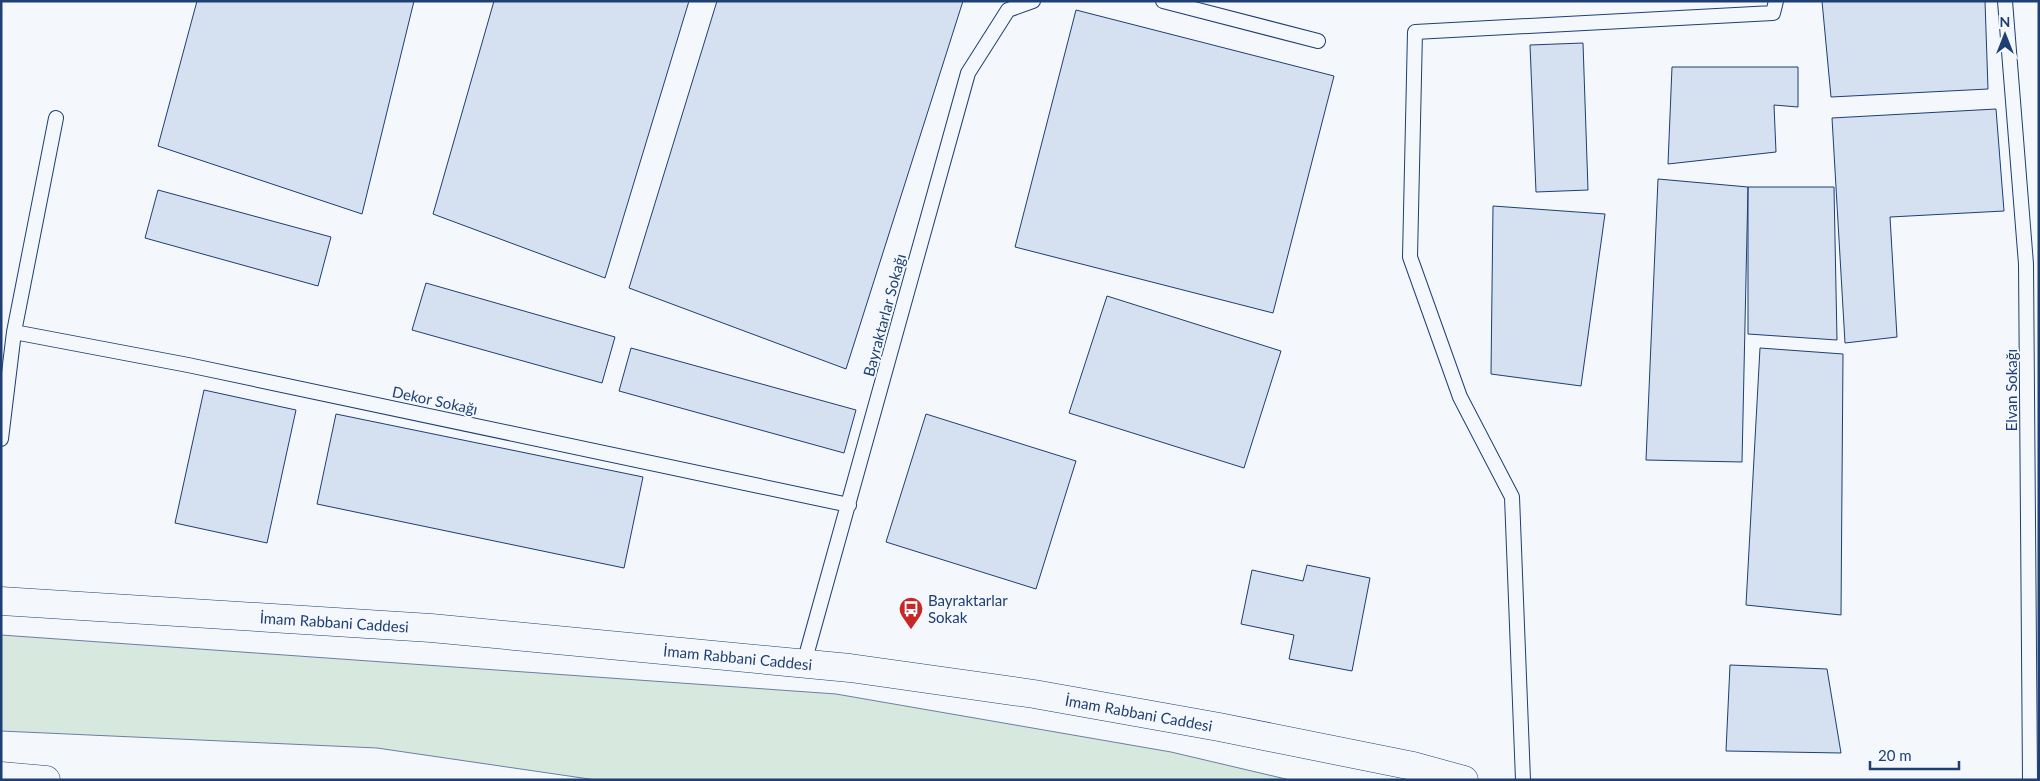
<svg xmlns="http://www.w3.org/2000/svg" width="2040" height="781" font-family="Lato,sans-serif">
<rect width="100%" height="100%" fill="#f4f7fb"/>
<path fill="#d7e8df" stroke="#687fa3" d="M1,635L836,694L1171,752L1290,780H596L377,748L1,731Z"/>
<path fill="#d5e0f0" stroke="#1d3f73" d="M197,1H414L362,214L158,146Z
M494,1H689L605,278L433,214Z
M717,1H963L846,369L629,288Z
M1822,1H1985L1988,89L1831,97Z
M1076,10L1334,76L1273,313L1015,247Z
M1583,43L1588,190L1536,192L1530,45Z
M1672,67H1798V107L1774,105L1776,152L1668,164Z
M1996,109L2004,211L1890,217L1897,337L1845,343L1832,118Z
M1658,179L1748,187L1742,462L1646,460Z
M1748,187H1834L1837,340L1748,334Z
M158,190L331,237L318,286L145,238Z
M1493,206L1605,214L1581,386L1491,374Z
M426,283L615,337L602,383L412,330Z
M1107,296L1281,351L1244,468L1069,413Z
M631,348L856,410L844,453L619,391Z
M1760,348L1843,354L1841,615L1746,605Z
M204,390L296,410L267,543L175,523Z
M336,414L643,477L624,568L317,504Z
M926,414L1076,461L1036,589L886,542Z
M1307,565L1370,578L1352,671L1289,659L1294,635L1241,624L1252,570L1303,581Z
M1730,665L1827,669L1841,753L1726,751Z"/>
<g fill="none" stroke-linecap="round" stroke-linejoin="round">
<defs>
<path id="service" d="M1163,1L1318,41
M2005,1L2026,264L2030,780
M14,332L188,365L849,505
M1,439L14,332L56,118
M804,663L968,73L1008,10L1033,1
M1523,780L1512,497L1460,397L1410,257L1415,32L1773,13L1776,1"/>
<g id="secondary">
<path id="s1" d="M1,601L431,628L850,668L1034,694L1219,727L1413,766L1464,780"/>
</g>
<path id="motorway" d="M1,776L46,780"/>
</defs>
<use href="#service" stroke="#1d3f73" stroke-width="16"/>
<use href="#secondary" stroke="#1d3f73" stroke-width="29"/>
<use href="#motorway" stroke="#1d3f73" stroke-width="29"/>
<use href="#service" stroke="#f4f7fb" stroke-width="14"/>
<use href="#secondary" stroke="#f4f7fb" stroke-width="28"/>
<use href="#motorway" stroke="#f4f7fb" stroke-width="28"/>
</g>
<defs>
<symbol id="bus-pin" viewBox="-11 -11 22 30"><path d="M0 17L-7.5 6A9.5 9.5 0 1 1 7.5 6Z" fill="#c62828" stroke="#f4f7fb"/><path d="M-5-6H5V4H4V6H2V4H-2V6H-4V4H-5ZM-3.5-4V0h7V-4ZM-3.5 1.2v1.5H-2V1.2ZM2 1.2v1.5H3.5V1.2Z" fill="#fff"/></symbol>
</defs>
<g fill-rule="evenodd">
<use href="#bus-pin" x="897" y="595" width="28" height="38"/>
</g>
<g text-anchor="middle" dominant-baseline="central" stroke-width="4" stroke-linejoin="round" paint-order="stroke">
<g font-size="15" fill="#1d3f73" stroke="#f4f7fb">
<text transform="translate(884 315) rotate(-75)">Bayraktarlar Sokağı</text>
<text transform="translate(2011 390) rotate(-90)">Elvan Sokağı</text>
<text transform="translate(435 400) rotate(12)">Dekor Sokağı</text>
<text stroke="none"><textPath href="#s1" startOffset="334">İmam Rabbani Caddesi</textPath></text>
<text stroke="none"><textPath href="#s1" startOffset="739">İmam Rabbani Caddesi</textPath></text>
<text stroke="none"><textPath href="#s1" startOffset="1144">İmam Rabbani Caddesi</textPath></text>
</g>
<g font-size="15" fill="#1d3f73" stroke="#f4f7fb" text-anchor="start">
<text x="928" y="600">Bayraktarlar<tspan x="928" dy="17">Sokak</tspan></text>
</g>
</g>
<rect width="2040" height="781" fill="none" stroke="#1d3f73" stroke-width="5"/>
<g transform="translate(2005 35)" stroke="#f4f7fb" stroke-width="4" paint-order="stroke">
<path d="M0-4L9 19L0 12L-9 19Z" fill="#1d3f73"/>
<text y="-8" font-size="14" font-weight="bold" text-anchor="middle" fill="#1d3f73">N</text>
</g>
<path d="M1870 761v8h89v-8" fill="none" stroke="#1d3f73" stroke-width="2.5"/>
<text x="1878" y="761" font-size="15" fill="#1d3f73" stroke="#f4f7fb" stroke-width="4" paint-order="stroke">20 m</text>
</svg>
